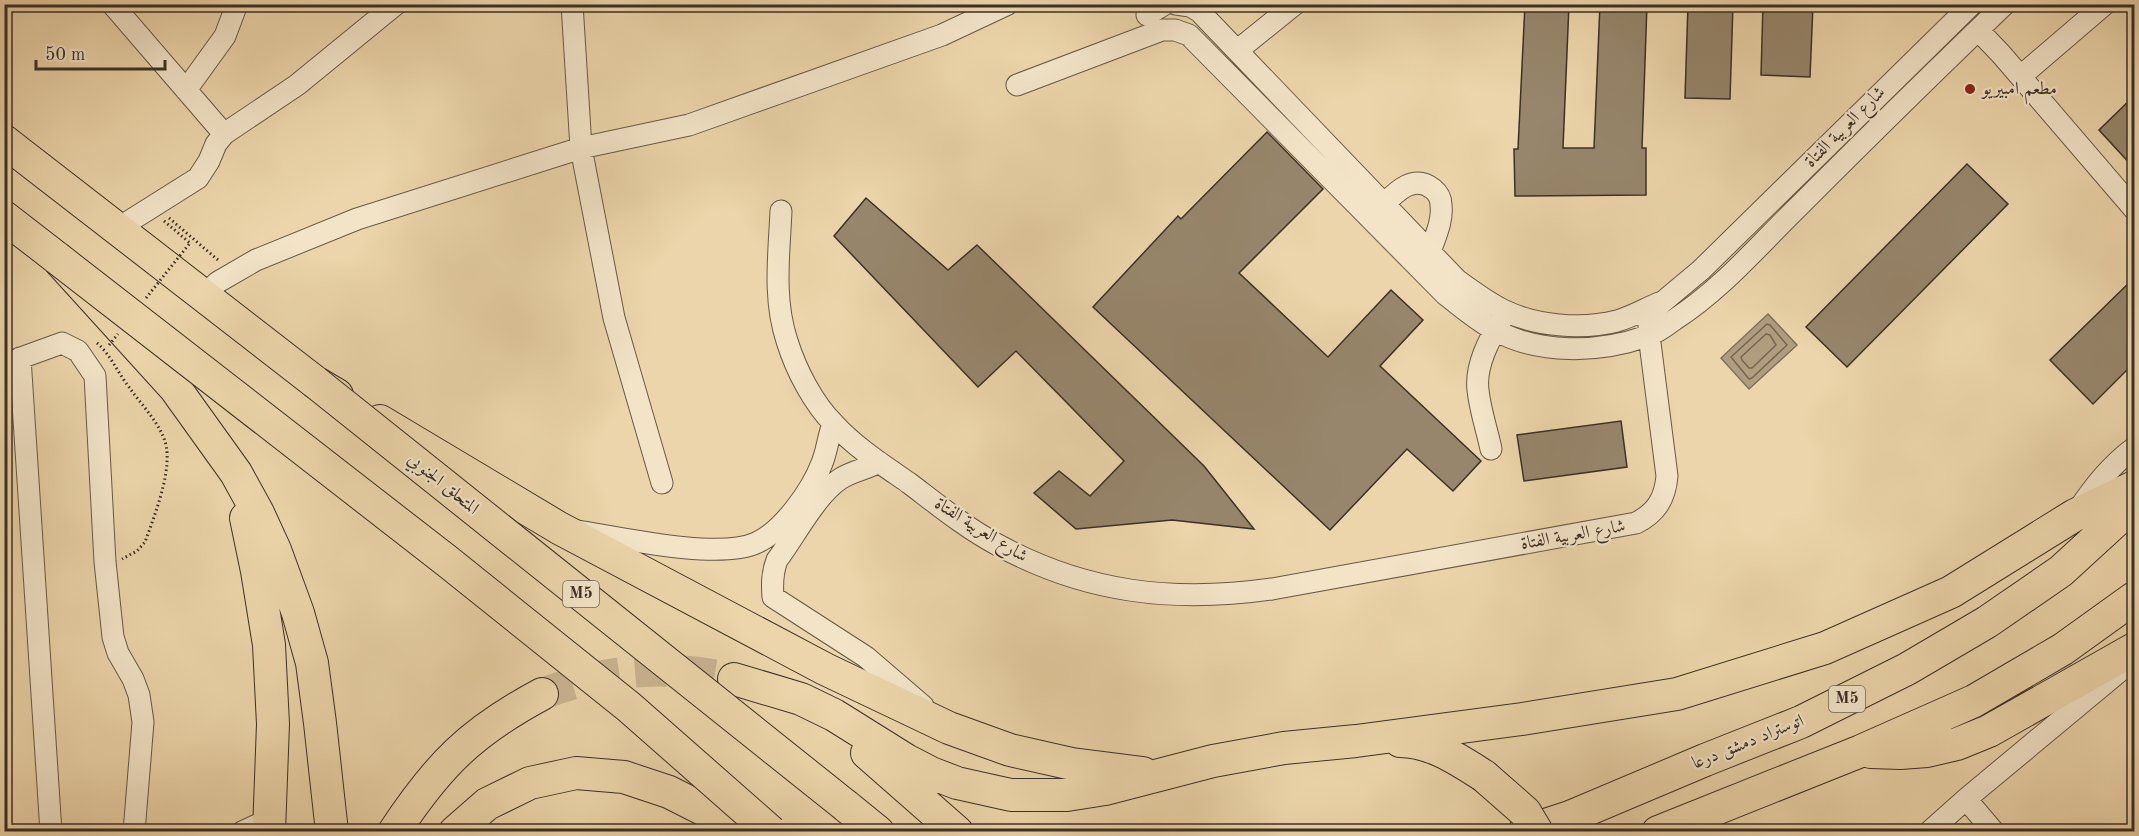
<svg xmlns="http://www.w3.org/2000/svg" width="2139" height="836" font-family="'Old Standard TT',Amiri,serif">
<rect width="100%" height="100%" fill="#ecd5aa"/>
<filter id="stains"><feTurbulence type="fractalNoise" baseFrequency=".00333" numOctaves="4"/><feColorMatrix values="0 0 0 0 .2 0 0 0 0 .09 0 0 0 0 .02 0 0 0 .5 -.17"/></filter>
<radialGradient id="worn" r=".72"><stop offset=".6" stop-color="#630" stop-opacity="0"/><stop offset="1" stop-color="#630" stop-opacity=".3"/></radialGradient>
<path fill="#b09d7e" stroke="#81715c" stroke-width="1.5" d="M1768,314L1797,345L1749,389L1721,358Z"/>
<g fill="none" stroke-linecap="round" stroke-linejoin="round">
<path stroke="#766653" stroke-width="1.5" d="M1767,324L1770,325L1787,345L1752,378L1749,379L1731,357Z
M1766,334L1770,335L1776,345L1752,368H1749L1742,360L1741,357Z"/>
</g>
<path fill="#97866c" stroke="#3b3028" stroke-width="1.5" d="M1525,4H1569L1563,148H1594L1600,4H1647L1642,148H1646V195L1515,196L1514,149H1518Z
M1688,4H1733L1730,99L1685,98Z
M1763,4H1813L1810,77L1761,75Z
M2134,96V168L2099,130Z
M1267,132L1323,189L1239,273L1328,357L1391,290L1423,320L1380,366L1481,461L1453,491L1407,449L1330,530L1093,307L1178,216L1181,219Z
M1967,164L2008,204L1847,367L1806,327Z
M866,198L948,270L977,245L1204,466L1254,529L1172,520L1076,529L1034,493L1059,471L1090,496L1124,461L1016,351L978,387L834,236Z
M2134,278V363L2093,404L2050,360Z
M1621,421L1627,467L1524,481L1517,435Z"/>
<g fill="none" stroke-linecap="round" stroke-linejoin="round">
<path stroke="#c9b490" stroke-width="32" stroke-dasharray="32 16" stroke-linecap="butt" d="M542,694C608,669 665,664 734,679"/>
<defs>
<path id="minor" d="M112,4L224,134
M572,4L581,148L614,318L662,483
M1176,4L1190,6L1199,11L1457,280C1472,291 1487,302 1503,310C1535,326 1582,330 1617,321C1631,317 1645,309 1659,303
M1147,15L1165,4
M1978,30L2001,54L2134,209
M1238,50L1295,4
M2021,76L2105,4
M1017,85L1162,30H1175L1189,35L1445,294C1461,307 1475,319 1493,329C1538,355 1600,353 1647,336C1657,333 1666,326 1674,320C1721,290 1758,246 1798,207C1866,139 1935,71 2005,4
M186,90L225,36L237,4
M1384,204C1397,191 1414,174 1433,189C1438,193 1441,199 1441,205C1443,221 1435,237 1430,252
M781,211C779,255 773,299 787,341C796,370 813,403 834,424C855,447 883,465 909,483C938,505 966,528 998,545C1086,593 1174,603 1272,589L1636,523C1656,513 1665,499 1667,476L1649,335V320L1653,310L1701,270L1972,4
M117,229L198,178L209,161L216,144L224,134L297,85L396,4
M203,296L218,282L256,260L357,219L581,148L689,125L942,35L1008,4
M20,358L51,832
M4,364L62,343L78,351L95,376L105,562L113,637L118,653L133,679L139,695L143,722L134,832
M1491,449C1487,430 1480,410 1478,390C1475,366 1489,340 1501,320
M879,462C867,469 852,471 840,479C816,495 795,536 777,560C772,573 772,584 773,597L866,657L923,706
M2077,512C2093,487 2111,465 2134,448
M578,531C621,538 718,560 756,543C782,532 812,490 822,463C827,451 828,437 833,424
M1966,799L1994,832
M242,832L270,819
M1929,832L1966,799L2126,666"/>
<path id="highway" d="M4,141L315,382L337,395
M4,217L57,258L175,388L236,473L258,513L275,550L298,613L312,663L320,723L332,832
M380,421L559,528L825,669L949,728L1010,750L1072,764L1143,773
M246,518L257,571L269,645L273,724L269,832
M734,679L801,699L834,715L906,760L931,773L957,783L1011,795H1067L1105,789L1213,761L1284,748L1356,741L1522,719L1677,694L1825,648L1951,592L2075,515L2134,487
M1400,741C1431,741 1459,760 1484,776
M1871,752L1900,753L1927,751L1957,744L1989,731L2134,649
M867,753L957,832
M846,806L878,832
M394,832C438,765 471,732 542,694
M455,832L487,804L530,783L576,773L624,777L669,792L748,832
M1524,832L1570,817L1705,760L1801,722L1907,669L1987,622L2061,571L2134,504
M1658,832L1861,751L1974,701L2063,649L2134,598"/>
</defs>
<use href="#minor" stroke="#675948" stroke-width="23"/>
<use href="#highway" stroke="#3b3028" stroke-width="34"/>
<path stroke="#3b3028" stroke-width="3" stroke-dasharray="1.5 3" stroke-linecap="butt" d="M169,218L218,260
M164,221L190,243
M97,343C110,354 118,373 129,387C140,403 155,418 163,436C176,463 155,514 145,542L137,551L122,559"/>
<use href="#minor" stroke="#f3e4c8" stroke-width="21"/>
<use href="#highway" stroke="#ecd5aa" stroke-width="32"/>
<defs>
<path id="highway-bridge" d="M57,258L447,561L629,707L771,832
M315,382L846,806
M1484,776L1525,812L1537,832"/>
</defs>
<use href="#highway-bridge" stroke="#3b3028" stroke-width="34" stroke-linecap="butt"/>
<path stroke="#3b3028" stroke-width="3" stroke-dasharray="1.5 3" stroke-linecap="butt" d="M146,298L190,243
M109,345L118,334"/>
<use href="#highway-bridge" stroke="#ecd5aa" stroke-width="32"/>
</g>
<circle fill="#8f2418" stroke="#f3e4c8" stroke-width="2" cx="1970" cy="89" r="6"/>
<g text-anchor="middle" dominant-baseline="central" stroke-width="4.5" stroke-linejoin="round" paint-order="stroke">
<g fill="#f3e4c8" stroke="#726658" stroke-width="1.5">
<rect x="563" y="581" width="36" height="26" rx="4.5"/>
<rect x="1829" y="686" width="36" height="26" rx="4.5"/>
</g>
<g font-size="16" font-weight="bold" fill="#3b3028">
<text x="581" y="594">M5</text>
<text x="1847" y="699">M5</text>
</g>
<g font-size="18" fill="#3b3028" stroke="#f3e4c8" text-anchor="start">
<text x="1982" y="89">مطعم امبيريو</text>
</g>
<g font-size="18" fill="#3b3028" stroke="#f3e4c8">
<text transform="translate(1845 127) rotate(-45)">شارع العربية الفتاة</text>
<text transform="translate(443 484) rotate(39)">المتحلق الجنوبي</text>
<text transform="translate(981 530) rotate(32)">شارع العربية الفتاة</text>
<text transform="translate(1573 535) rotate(-10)">شارع العربية الفتاة</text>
<text transform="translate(1748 742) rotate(-22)">اتوستراد دمشق درعا</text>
</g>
</g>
<rect width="2139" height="836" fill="none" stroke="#ecd5aa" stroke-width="24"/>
<rect x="6" y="6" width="2127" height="824" fill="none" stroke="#3b3028" stroke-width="3"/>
<rect x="12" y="12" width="2115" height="812" fill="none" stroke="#3b3028" stroke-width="1.5"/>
<path d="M36 60v9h129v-9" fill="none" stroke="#3b3028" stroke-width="3"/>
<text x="45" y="60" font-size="18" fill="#3b3028" stroke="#f3e4c8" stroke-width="4.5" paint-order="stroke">50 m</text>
<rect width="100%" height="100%" filter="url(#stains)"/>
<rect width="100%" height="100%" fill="url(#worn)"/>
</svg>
